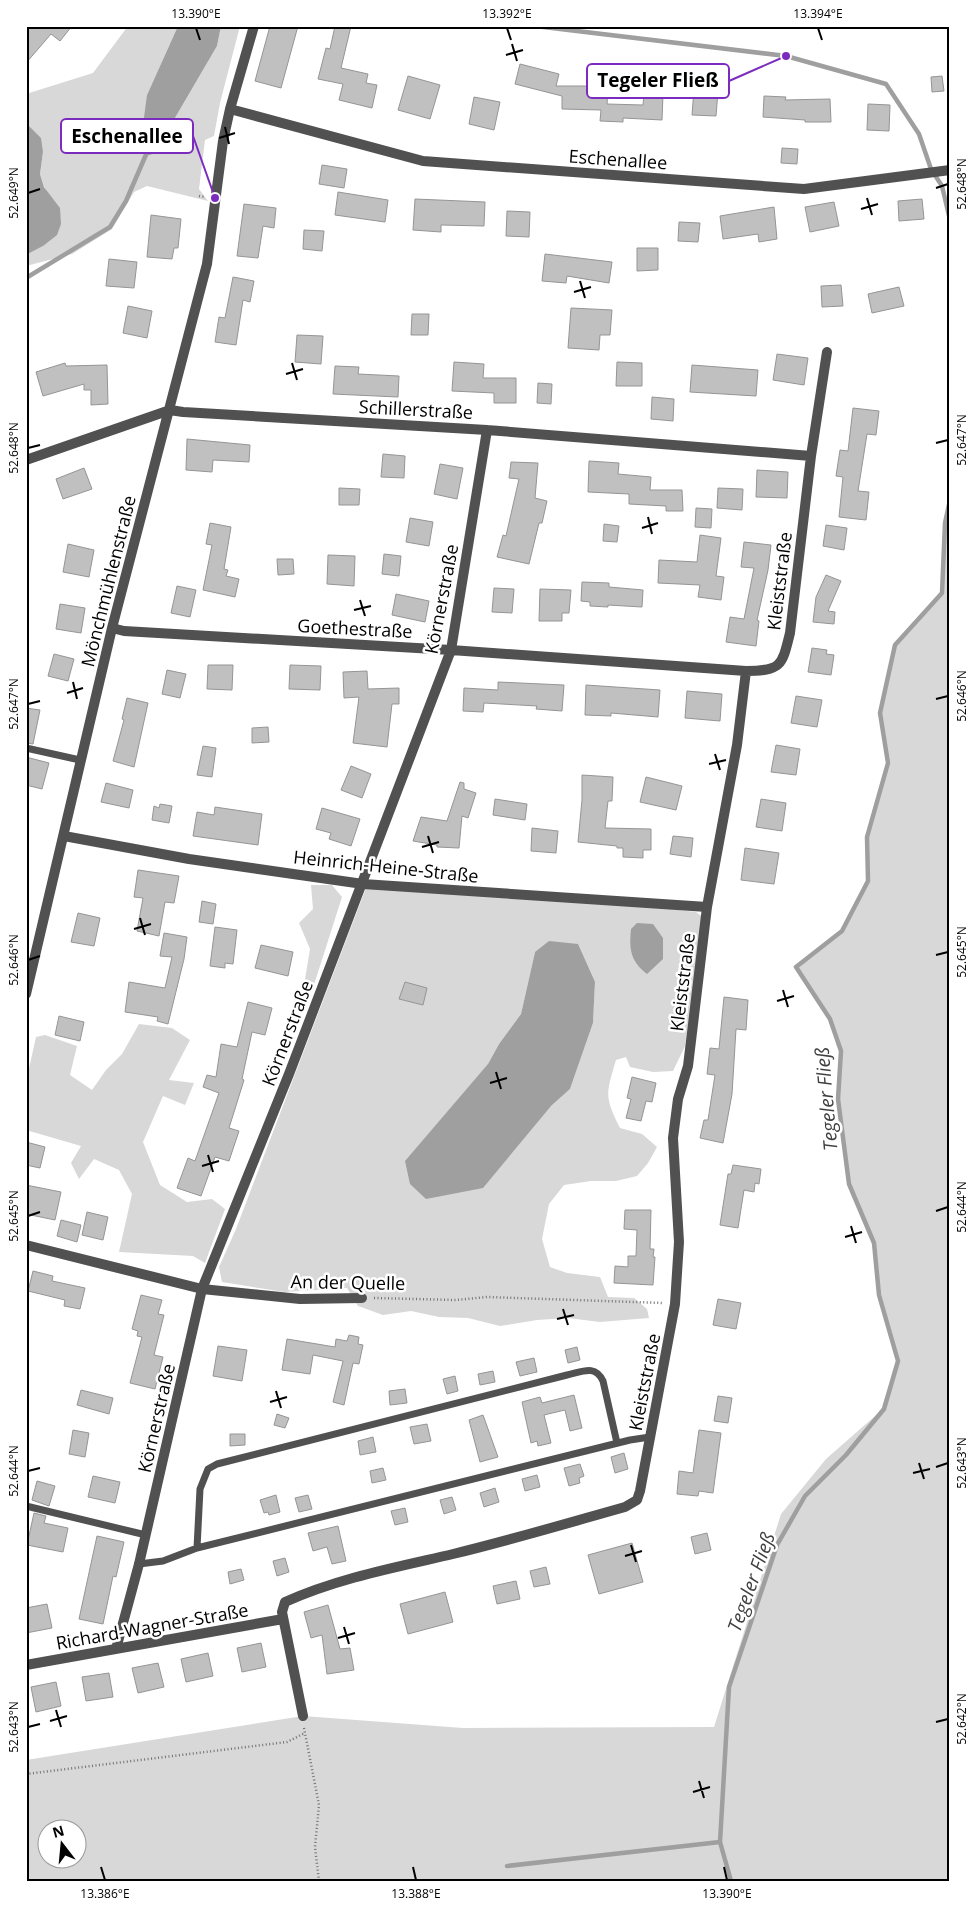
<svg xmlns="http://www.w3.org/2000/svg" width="976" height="1907" font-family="'Open Sans',sans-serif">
<rect width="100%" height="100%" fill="#fff"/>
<path fill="#d8d8d8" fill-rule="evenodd" d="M128,26H178L147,95L164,151L172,123L217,46L221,26H240L220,103L214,136L205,140L199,189L208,201L147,186L134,192L112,229L72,254L26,266V255L43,246L50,197L44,186L40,174L43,152L28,124L26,125V94L93,73Z
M950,500V1881H26V1760L303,1716L463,1728L714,1727L781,1514L826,1459L883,1409L882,1407L898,1361L879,1295L874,1243L849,1184L838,1099L841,1051L830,1019L796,967L842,931L868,881L867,837L888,763L880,713L895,645L942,593L945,523ZM48,1830H78V1860H48Z
M311,885H332L342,897L312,991H303L310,949L299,923L313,909Z
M366,888L645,906L696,912L704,918L685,1046L673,1071L653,1072L630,1067L626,1057L616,1060C606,1094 604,1096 620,1128L642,1134L657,1147L648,1163L637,1176L616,1181H591L564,1185L549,1204L542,1239L550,1267L567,1273L600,1277L608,1297L634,1298L647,1309L649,1318L600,1322L568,1318L537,1320L500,1326L468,1318L439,1317L411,1311L383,1315L358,1306L347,1288L284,1292L222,1282L219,1267L236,1229ZM535,952L595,982L593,1023L570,1089L551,1106L488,1064L499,1044L521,1014Z
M139,1024L172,1028L190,1040L169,1080L194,1083L185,1105L163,1096L143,1142L160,1185L187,1202L212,1199L225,1209L205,1263L193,1256L119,1252L132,1194L119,1170L94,1159L79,1179L71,1163L81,1146L26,1130V1082L36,1037L45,1035L77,1046L70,1075L92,1090L106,1070L122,1054Z"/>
<path fill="#9f9f9f" d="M178,26H221L217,46L172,123L165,151L145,156L140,147L147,95Z
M27,124L41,138L43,152L40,174L44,187L60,208L61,224L57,235L43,246L26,255Z
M637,923L653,924L663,938V959L647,974C630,961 629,949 631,929Z
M549,941L578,944L595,982L593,1023L570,1089L551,1106L483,1188L426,1199L410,1184L405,1161L488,1064L499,1044L521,1014L535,952Z"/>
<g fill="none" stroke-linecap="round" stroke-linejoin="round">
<path stroke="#9f9f9f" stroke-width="4.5" d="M535,26L786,56L886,84L919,134L931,169L942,186L950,220
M26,278L110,227L126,201L148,150
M507,1866L720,1842
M731,1881L720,1842L729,1687L777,1545L805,1496L846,1455L884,1409L898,1361L879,1295L874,1243L849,1184L838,1099L841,1051L830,1019L796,967L842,931L868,881L867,837L888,763L880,713L895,645L942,593L945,523L950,500"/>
</g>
<path fill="#c0c0c0" stroke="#959595" d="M26,26H72L60,41L51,34L26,63Z
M270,26H298L281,88L255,81Z
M335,26H351L341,68L368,74L366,83L377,85L372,108L339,100L343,84L318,79L326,48L330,49Z
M520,64L559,74L556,86H593L594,74L609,75L607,104L643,105L644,93L663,94L662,120L623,118V122L600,121L601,110L562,109V96L515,84Z
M408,76L440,85L430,119L398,110Z
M942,76L944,91L932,92L931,77Z
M694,89L718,91L716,116L692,115Z
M764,96L786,97L785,100L830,99L831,122H805V120L763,117Z
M474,97L500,102L494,130L469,124Z
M868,104L890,105L889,131L867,130Z
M782,148L798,149L797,164L781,163Z
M322,165L347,169L344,188L319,184Z
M338,192L388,200L385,222L335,215Z
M415,199L485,202L484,226L441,225V232L413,230Z
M922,199L924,219L899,221L898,201Z
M834,202L839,226L810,232L805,207Z
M244,204L276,208L274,228L263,226L258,258L237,256Z
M774,207L777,239L759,242L758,234L723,239L720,216Z
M507,211L530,212L529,237L506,236Z
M151,215L181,219L178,248H174L172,259L147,257Z
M679,222L700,223L698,242L678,241Z
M304,230L324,231L322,251L303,249Z
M637,248H658V270L637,271Z
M545,254L612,262L609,283L567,276L566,283L542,281Z
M109,259L137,262L134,288L106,286Z
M233,277L254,281L250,302L243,300L236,345L215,342L219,317L225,318Z
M841,285L843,306L822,307L821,286Z
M899,287L904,306L872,313L868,294Z
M128,306L152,311L147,338L123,333Z
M571,308L612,310L610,335H600L599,350L568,348Z
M412,314H429L428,335H411Z
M297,335L323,336L321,364L295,362Z
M777,354L808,358L804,385L773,380Z
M454,362L484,364L483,378H516V403H494V393L452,391Z
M617,362L642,363V386H616Z
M65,363L66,366L107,365L108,404L91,405V390H84V384L43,396L36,372Z
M692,365L758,370L756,396L690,392Z
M335,366L359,367L358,374L399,376L398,397L333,394Z
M538,383L552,384L551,404L537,403Z
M652,397L674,399L673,421L651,419Z
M853,408L879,411L876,435L867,434L858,491L869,492L866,520L839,517L843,477L836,476L840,450L848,451Z
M187,439L250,445L249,462L213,460L212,472L186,470Z
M383,454L405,456L404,478L381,477Z
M589,461L619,463L618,474L651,477L650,490H682L683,511H666V506L629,504V494L588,492Z
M511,462L538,463L535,498L547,501L542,523H539L529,564L497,557L503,535L506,536L519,479L509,478Z
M440,464L463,468L457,499L434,494Z
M84,468L92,489L63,499L56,479Z
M757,470L788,472L787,498L756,497Z
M339,488L360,489L359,505H339Z
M718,488L743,489L742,510L717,508Z
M696,508L712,509L711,528L695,527Z
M410,518L433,522L429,546L406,542Z
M210,523L231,527L224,569L228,570L226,576L239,579L235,597L203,590L212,545L206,544Z
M604,524L619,526L617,542L603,541Z
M826,525L847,528L844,550L823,546Z
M700,535L721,538L716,576L724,577L721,600L698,597L700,585L658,583L659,560L697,562Z
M744,542L771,545L768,570L757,620L759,621L756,646L726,642L730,617L744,619L754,568L741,567Z
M68,544L94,550L89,577L63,572Z
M384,554L401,556L399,576L382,574Z
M328,555L355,556L354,586L327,584Z
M277,559H293L294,574L278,575Z
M826,575L841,581L828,611L835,612L834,624L813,622L816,597Z
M582,582L609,583V587L643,590L642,607L608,605V607L590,606V602L581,601Z
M177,586L196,590L190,617L171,613Z
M494,588L514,589L512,613L492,612Z
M540,589L571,590L569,613H562V621H539Z
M396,594L429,601L425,622L392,615Z
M60,604L85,608L81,633L56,629Z
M812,648L827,650L826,654L834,655L831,675L808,672Z
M54,654L74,659L68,681L48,676Z
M208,665H233L232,690L207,689Z
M290,665L321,666L320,690L289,689Z
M167,670L186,674L180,698L162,694Z
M367,671L368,689L399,688V704H392L387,747L353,743L359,697L344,698L343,672Z
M498,682L564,685L562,711L536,709L537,706L484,703L483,712L463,711L464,688L498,690Z
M586,685L660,690L658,717L611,713V716L585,715Z
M687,691L722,694L720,721L685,718Z
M796,696L822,700L817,727L791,723Z
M127,698L148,703L134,767L113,761L124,720L122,719Z
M26,708L40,710L33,744L26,743Z
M268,727L269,742L252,743V728Z
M776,745L800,749L796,775L771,772Z
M203,746L216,748L212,777L197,775Z
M26,757L49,763L42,789L26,785Z
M351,766L371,774L362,798L341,790Z
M582,775L613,777L612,801H608L605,828L651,829V850H643V858L623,857V848H617V846L578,842L582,800Z
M646,777L682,786L676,810L640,802Z
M460,782L464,783V789L476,793L468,818L462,816L459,848L437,847V845L413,841L421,817L447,821Z
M106,783L133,790L129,808L101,802Z
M495,799L527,804L525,820L493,815Z
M761,799L786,803L782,831L756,827Z
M160,804L172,806L169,823L152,820L154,806L159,808Z
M215,807L262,814L258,845L193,836L197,812L214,815Z
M322,808L360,819L351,846L329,839L331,833L316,829Z
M532,828L558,831L556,853L531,851Z
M673,836L693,838L691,857L670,854Z
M745,848L779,853L774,884L741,880Z
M138,870L179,876L174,903L165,902L159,936L137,931L143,898L134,897Z
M202,901L216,904L213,924L199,922Z
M78,913L100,918L94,946L71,942Z
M215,927L237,930L233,964L225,963V968L210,966Z
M164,933L187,937L184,959L168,1024L157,1021L158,1017L125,1012L129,982L165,988L172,957L160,956Z
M261,945L293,952L288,976L255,968Z
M405,982L427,988L423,1005L399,999Z
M724,997L748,1000L746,1030L736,1029L732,1094L723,1143L700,1138L704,1120H708L715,1075L707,1074L710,1048L719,1049Z
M248,1002L272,1008L265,1035L252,1032L242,1079L244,1080L229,1128L239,1131L229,1161L215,1157L201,1196L177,1188L188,1158L195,1161L219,1093L203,1087L207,1075L216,1077L221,1044L237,1047Z
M59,1016L84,1022L80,1041L55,1035Z
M632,1077L656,1083L652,1102L646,1101L641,1121L626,1118L631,1099L627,1098Z
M26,1142L45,1147L40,1168L26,1165Z
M733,1165L761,1169L759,1184L755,1183L754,1192L744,1190L738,1228L720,1225L728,1174H731Z
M26,1185L61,1192L55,1220L26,1214Z
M625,1210H651L650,1249H654L653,1257H655L653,1285L614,1283L615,1266L628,1267V1256H636L637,1230L624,1229Z
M87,1212L108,1217L103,1240L82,1235Z
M61,1220L81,1225L77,1242L57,1236Z
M33,1271L53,1276L52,1281L85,1288L80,1309L64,1306L65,1300L28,1291Z
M141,1295L162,1300L158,1314L164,1315L154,1355L163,1357L155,1389L130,1383L142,1337L137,1336L138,1331L132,1329Z
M718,1299L741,1303L736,1329L713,1325Z
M349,1335L359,1337L358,1344L363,1345L359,1364L353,1363L344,1405L333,1402L343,1361L313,1355L310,1374L282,1370L287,1339L335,1347L336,1339L347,1341Z
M218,1346L247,1350L242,1381L213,1376Z
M577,1347L580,1360L568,1363L565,1350Z
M534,1358L537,1372L520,1376L516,1362Z
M493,1371L495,1382L480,1385L478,1374Z
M455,1376L458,1391L447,1394L443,1379Z
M405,1389L407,1403L390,1405L389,1391Z
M81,1390L113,1398L109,1414L77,1405Z
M574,1395L582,1428L570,1431L565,1410L544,1415L551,1443L538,1446L537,1441L531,1443L522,1402L540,1397L542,1403Z
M718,1396L732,1398L728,1423L714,1421Z
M277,1414L289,1418L285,1428L274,1425Z
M483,1415L498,1457L480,1462L469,1420Z
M427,1424L431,1441L414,1444L410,1427Z
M73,1430L89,1433L85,1457L69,1454Z
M699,1430L721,1433L713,1493L699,1491L698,1496L677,1494L679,1471L693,1473Z
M230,1434H245V1445L230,1446Z
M373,1437L376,1452L360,1455L358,1441Z
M624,1453L628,1469L615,1473L611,1457Z
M580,1464L584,1476L579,1478L580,1483L569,1486L564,1468Z
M383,1468L386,1480L372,1483L370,1471Z
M537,1475L540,1487L525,1491L522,1479Z
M93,1476L120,1482L115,1503L88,1497Z
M37,1481L55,1486L49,1506L32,1500Z
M495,1488L499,1502L484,1507L480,1493Z
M276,1495L280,1512L269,1515L268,1512L264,1513L260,1500Z
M308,1495L312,1509L299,1512L295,1498Z
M452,1497L456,1510L444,1514L440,1500Z
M405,1508L408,1522L395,1525L391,1511Z
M34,1513L46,1516L44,1523L68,1528L63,1552L27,1545Z
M338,1526L346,1561L332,1564L327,1547L313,1551L308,1533Z
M707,1533L711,1550L695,1554L691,1537Z
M97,1536L124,1542L116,1577L113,1576L103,1624L79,1619Z
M632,1543L643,1582L599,1594L588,1555Z
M285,1558L289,1572L277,1576L273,1561Z
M546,1567L550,1584L534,1587L530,1571Z
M241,1569L244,1580L230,1584L228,1572Z
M516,1581L520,1599L497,1604L493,1586Z
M445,1592L453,1622L408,1634L400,1604Z
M47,1604L52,1628L26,1633V1608Z
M328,1605L340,1649L350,1648L354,1670L327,1674L322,1635L311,1638L304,1612Z
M261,1643L266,1667L242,1672L237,1648Z
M208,1653L213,1676L186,1682L181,1659Z
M158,1663L164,1687L138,1693L132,1668Z
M109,1673L113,1697L86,1701L82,1677Z
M56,1682L61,1706L36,1712L31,1687Z"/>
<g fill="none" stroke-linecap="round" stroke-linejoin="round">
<path stroke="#737373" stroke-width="2.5" stroke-dasharray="1 2.5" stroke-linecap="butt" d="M199,196L205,197
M374,1298L456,1300L487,1297L663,1303
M304,1728L319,1805L315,1847L319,1881
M26,1774L287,1742L305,1733"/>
<path stroke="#515151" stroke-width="7" d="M26,748L80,760
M26,1506L146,1535
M197,1548L200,1489L208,1469L217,1464L567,1375C582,1372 595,1364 603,1381L617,1443
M139,1564L163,1561L197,1548L630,1440L650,1437"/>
<path stroke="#515151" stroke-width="10" d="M230,109L423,161L804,189L950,170
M26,460L170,410L183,412L487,430L811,456
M112,628L124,631L451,650L746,671
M64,836L189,859L363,884L707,907
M26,994L112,628L207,264L223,141L230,109L254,26
M26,1245L202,1289L300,1299L362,1298
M116,1649L139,1564L202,1289L289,1074L451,650L487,430
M26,1665L283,1619
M303,1716L282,1612L285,1602C338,1578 397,1567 453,1554C511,1540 568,1523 625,1507L637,1500L640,1491L675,1304L679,1242L673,1138L678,1099L688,1066L707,907L737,745L746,671C782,671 782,665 790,633L811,456L827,352"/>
</g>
<path fill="none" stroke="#000" stroke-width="2" d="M196,28L200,40M507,28L511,40M818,28L822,40M512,44L517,61M506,55L523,50M225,127L229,144M219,138L235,133M936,188L948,184M28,193L40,189M867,198L872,215M861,209L878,204M580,281L585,298M574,292L591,287M292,363L297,380M286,374L303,369M936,443L948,440M28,448L40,445M648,517L652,534M642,528L658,523M360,600L365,616M354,610L371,606M73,682L77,699M67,693L83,688M936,699L948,696M28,704L40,701M715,754L720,770M709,764L726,760M428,836L433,853M422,847L439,842M140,918L145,935M134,929L151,924M936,955L948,952M28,960L40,956M783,990L788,1007M777,1001L794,996M496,1072L501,1089M490,1083L507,1078M208,1155L213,1172M202,1166L219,1161M936,1211L948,1207M28,1216L40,1212M851,1226L856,1243M845,1237L862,1232M563,1309L568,1325M557,1319L574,1315M276,1391L281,1408M270,1402L287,1397M919,1463L924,1479M936,1467L948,1463M28,1471L40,1468M913,1473L930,1469M631,1545L636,1562M625,1556L642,1551M344,1627L349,1644M338,1638L355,1633M56,1710L61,1727M50,1721L67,1716M936,1722L948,1719M28,1727L40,1724M699,1781L704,1798M693,1792L710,1787M101,1867L105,1880M413,1867L416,1880M724,1867L727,1880"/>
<g text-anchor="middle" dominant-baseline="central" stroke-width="5" stroke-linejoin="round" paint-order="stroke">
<g font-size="18" fill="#000" stroke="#fff">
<text transform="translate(618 159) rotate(4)">Eschenallee</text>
<text transform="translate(416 409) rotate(3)">Schillerstraße</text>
<text transform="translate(108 581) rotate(-76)">Mönchmühlenstraße</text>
<text transform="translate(779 581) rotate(-83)">Kleiststraße</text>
<text transform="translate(441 599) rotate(-79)">Körnerstraße</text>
<text transform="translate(355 628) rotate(3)">Goethestraße</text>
<text transform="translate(386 866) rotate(6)">Heinrich-Heine-Straße</text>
<text transform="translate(682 982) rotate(-83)">Kleiststraße</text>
<text transform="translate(287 1033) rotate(-69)">Körnerstraße</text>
<text transform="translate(348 1282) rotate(1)">An der Quelle</text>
<text transform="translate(644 1382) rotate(-79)">Kleiststraße</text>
<text transform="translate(156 1418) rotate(-77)">Körnerstraße</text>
<text transform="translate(152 1626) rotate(-10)">Richard-Wagner-Straße</text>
</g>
<g font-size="19" font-style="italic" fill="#404040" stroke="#fff">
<text transform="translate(826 1099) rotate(-95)">Tegeler Fließ</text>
<text transform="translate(751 1582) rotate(-70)">Tegeler Fließ</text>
</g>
</g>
<path fill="none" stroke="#7b2cbf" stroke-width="2" d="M786 56L729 81M215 198L193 136"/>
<g fill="#7b2cbf" stroke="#fff" stroke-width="2">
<circle cx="786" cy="56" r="5"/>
<circle cx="215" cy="198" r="5"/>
</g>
<g fill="#fff" stroke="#7b2cbf" stroke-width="2">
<rect x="587" y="64" width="142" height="34" rx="5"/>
<rect x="61" y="119" width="132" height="34" rx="5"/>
</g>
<g font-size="19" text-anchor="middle" font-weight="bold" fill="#000">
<text x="658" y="87">Tegeler Fließ</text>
<text x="127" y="143">Eschenallee</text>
</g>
<rect width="976" height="1907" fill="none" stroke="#ffffff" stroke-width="55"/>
<g transform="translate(62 1844) rotate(344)"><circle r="24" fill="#ffffff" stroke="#999999"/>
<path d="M0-4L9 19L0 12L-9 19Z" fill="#000000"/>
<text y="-8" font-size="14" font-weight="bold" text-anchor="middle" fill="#000000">N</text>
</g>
<rect x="28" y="28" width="920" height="1852" fill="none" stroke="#000" stroke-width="2"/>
<g font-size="12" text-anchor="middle" fill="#000">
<text x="196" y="18">13.390°E</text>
<text x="507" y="18">13.392°E</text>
<text x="818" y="18">13.394°E</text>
<text transform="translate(962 184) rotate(-90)" y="4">52.648°N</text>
<text transform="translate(14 193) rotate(-90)" y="4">52.649°N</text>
<text transform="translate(962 440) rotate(-90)" y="4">52.647°N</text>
<text transform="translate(14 448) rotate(-90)" y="4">52.648°N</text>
<text transform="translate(962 696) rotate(-90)" y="4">52.646°N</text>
<text transform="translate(14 704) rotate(-90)" y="4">52.647°N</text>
<text transform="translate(962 952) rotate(-90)" y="4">52.645°N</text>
<text transform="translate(14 960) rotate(-90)" y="4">52.646°N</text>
<text transform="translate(962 1207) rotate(-90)" y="4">52.644°N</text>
<text transform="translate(14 1216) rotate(-90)" y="4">52.645°N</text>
<text transform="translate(962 1463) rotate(-90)" y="4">52.643°N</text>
<text transform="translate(14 1471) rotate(-90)" y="4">52.644°N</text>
<text transform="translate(962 1719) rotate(-90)" y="4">52.642°N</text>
<text transform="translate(14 1727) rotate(-90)" y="4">52.643°N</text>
<text x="105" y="1898">13.386°E</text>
<text x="416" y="1898">13.388°E</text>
<text x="727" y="1898">13.390°E</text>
</g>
</svg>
